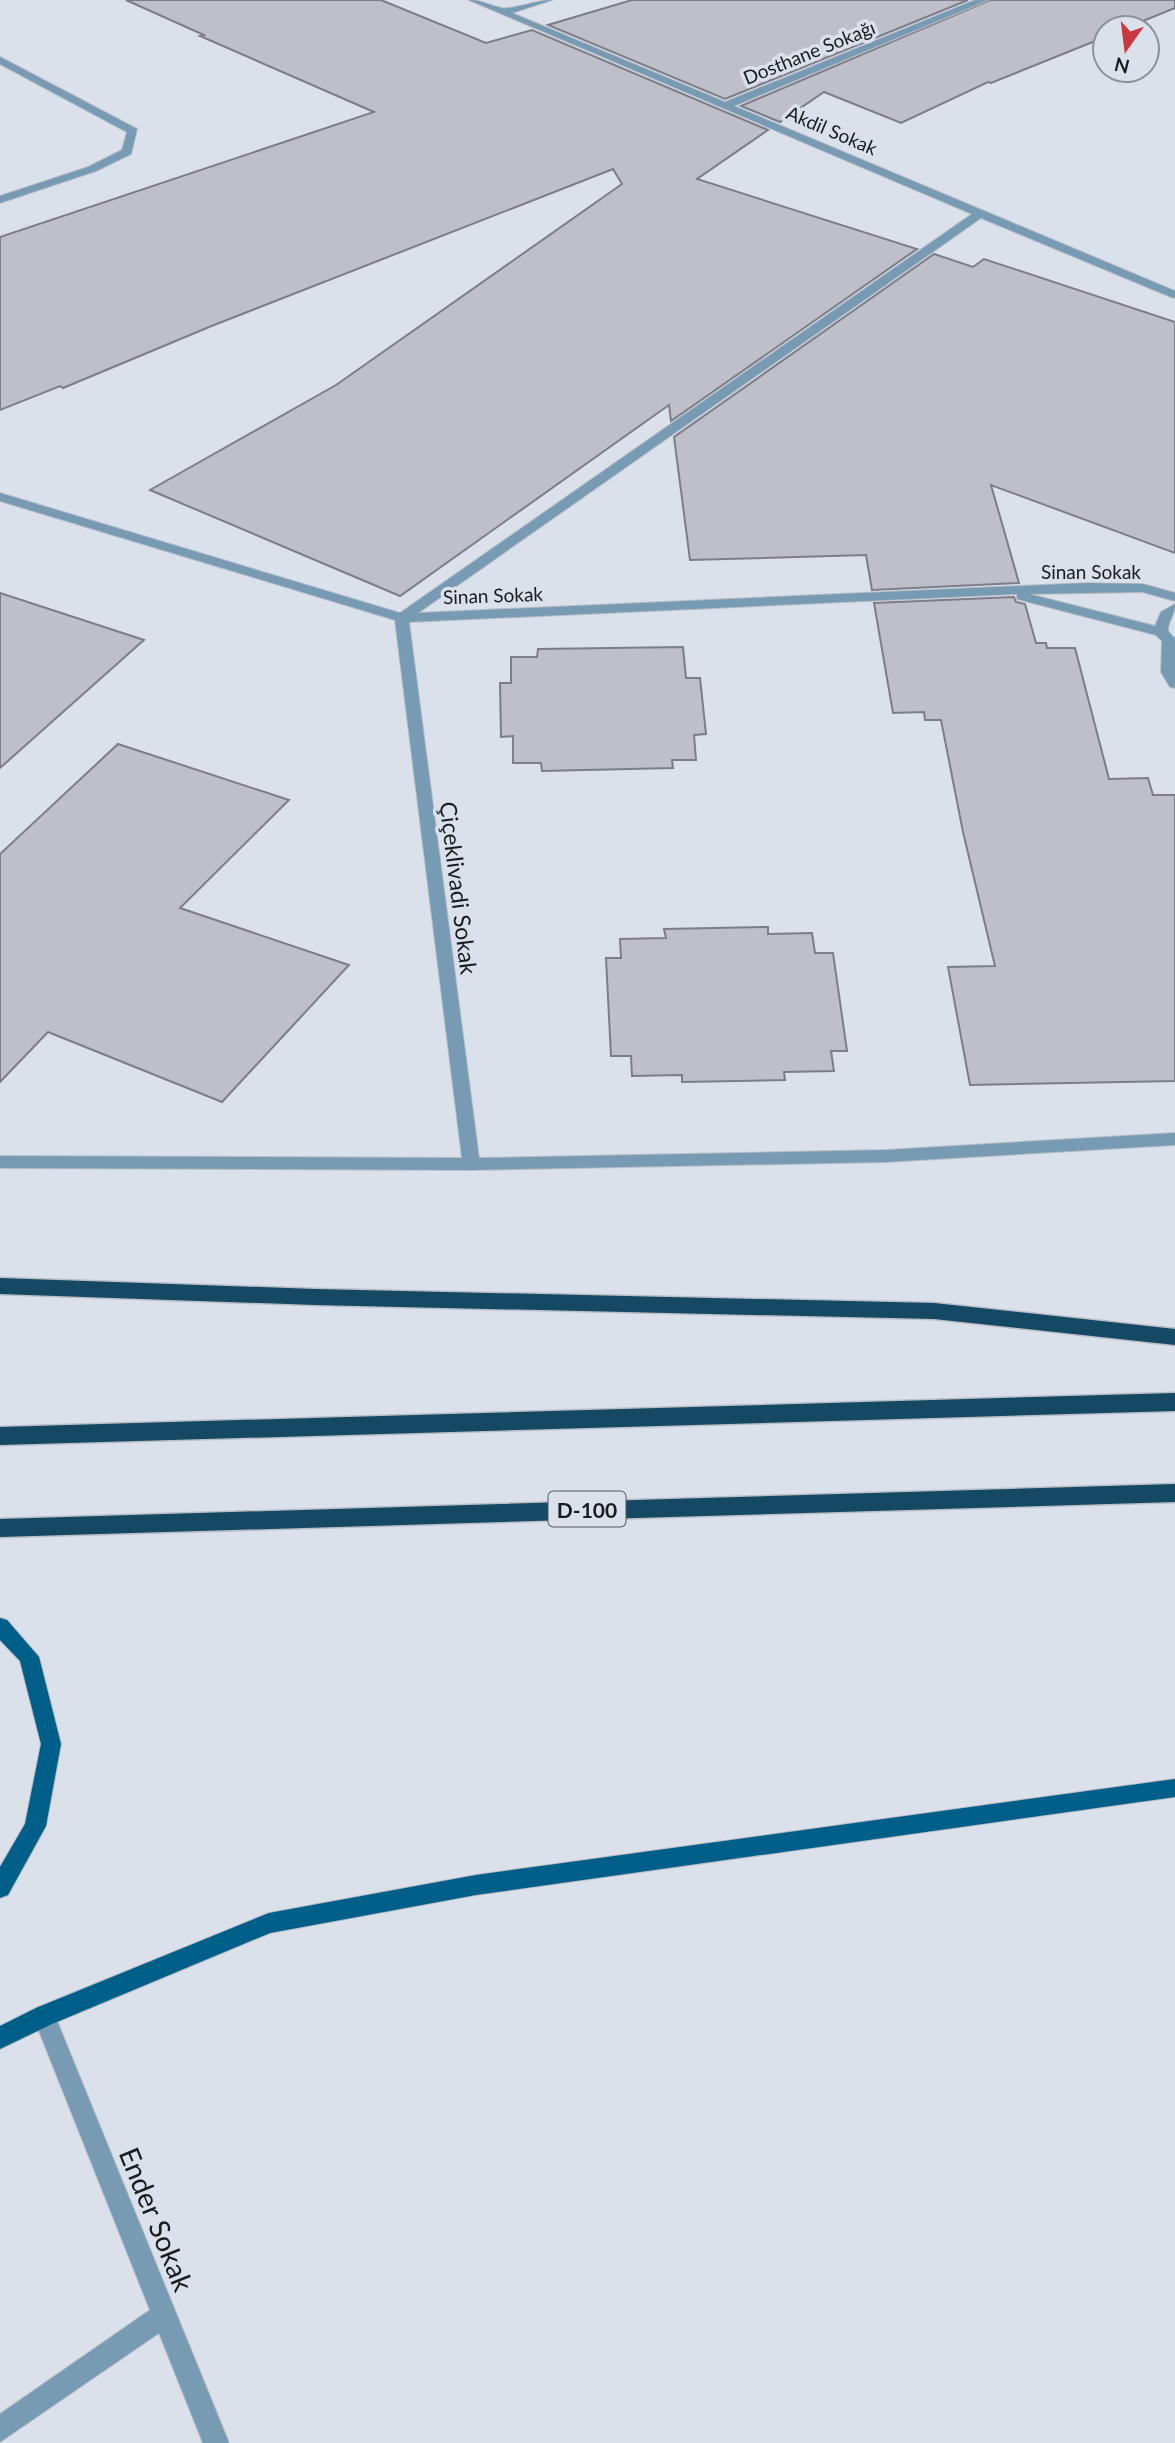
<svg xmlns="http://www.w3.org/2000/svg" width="1175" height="2443" font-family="Lato,sans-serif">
<rect width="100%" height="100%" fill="#dbe1eb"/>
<path fill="#bfbfc9" stroke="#7c7d86" stroke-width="2" d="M126,0H381L486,43L532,30L768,130L697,179L917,249L671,421L669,405L400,596L150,490L336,385L622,184L613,169L214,325L63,388L60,386L0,410V237L374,112L200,36L204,35Z
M632,0H968L725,99L548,25Z
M990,0H1175V8L1126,28H1105V37L991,83L988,82L901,123L824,92L780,122L741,106Z
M934,254L973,267L984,259L1175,322V553L991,485L1019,583L872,590L866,555L690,560L674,437Z
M0,593L144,640L0,768Z
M1014,597L1016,602L1025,604L1036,643H1046L1047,648H1075L1109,779L1148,778L1153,795H1175V1081L970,1085L948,967L995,966L963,832L941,720H925L924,712L893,713L874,603Z
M683,647L686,678H700L706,734L694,735L696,760H672L673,768L542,771L541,763H513V736L501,737L500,683H511V657H537L538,649Z
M118,744L289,800L180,908L349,965L222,1102L48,1032L0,1082V854Z
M768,927V934L812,933L815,953H833L847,1051H831L834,1071L784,1072L785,1080L682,1082V1075L632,1076L631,1056H611L606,958H621L620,939L666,938L664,929Z"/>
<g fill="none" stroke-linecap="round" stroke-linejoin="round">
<defs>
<path id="street" d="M469,0C482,0 490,6 502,8C511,10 538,0 552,0L512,13L725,102L975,0H988L734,106L1175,291V298L1171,297L981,218L418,613L1086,583L1143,584L1175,593V601L1142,592L1029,594L1155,626L1161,612L1175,604C1175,615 1168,620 1168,631L1175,639V688L1170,687L1161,672L1162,641L1156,635L1017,599V594L409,622L479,1158L886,1150L1175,1133V1145L886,1162L471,1170L0,1168V1156L462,1158L395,620L0,501V493L400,613L972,214Z
M0,57L137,129L131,154L96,171L0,203V196L88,167L122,150L127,132L0,64Z
M44,2005L52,2008L55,2016L229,2443H203L159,2333L0,2442V2414L150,2310L33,2016L36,2008Z"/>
<path id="primary" d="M0,1618L7,1620L39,1657L61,1744L46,1826L8,1895L0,1898V1867L25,1824L41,1744L20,1661L0,1640Z
M1175,1779V1797L476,1895L270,1933L52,2024L0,2049V2026L36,2008L269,1913L476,1875Z"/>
<path id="highway" d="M0,1278L315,1289L934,1303L1175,1329V1345L934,1319L315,1305L0,1294Z
M1175,1393V1411L0,1445V1427Z
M1175,1484V1502L0,1537V1519Z"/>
</defs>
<use href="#street" stroke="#b8bdc6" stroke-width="2"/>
<use href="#primary" stroke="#b8bdc6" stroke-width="2"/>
<use href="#highway" stroke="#b8bdc6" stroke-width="3"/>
<use href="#street" fill="#779bb2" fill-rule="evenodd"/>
<use href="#primary" fill="#005f88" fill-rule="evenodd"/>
<use href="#highway" fill="#144863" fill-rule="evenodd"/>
</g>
<g text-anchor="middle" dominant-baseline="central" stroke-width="7" stroke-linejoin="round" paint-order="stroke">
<g font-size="19" fill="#191b1f" stroke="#dbe1eb">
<text transform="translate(809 52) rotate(-22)">Dosthane Sokağı</text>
<text transform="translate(832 130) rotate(23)">Akdil Sokak</text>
<text x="1091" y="571">Sinan Sokak</text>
<text transform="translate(493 595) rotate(-2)">Sinan Sokak</text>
</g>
<rect fill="#dbe1eb" stroke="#53565c" stroke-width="2" x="548.5" y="1491.5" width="77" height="35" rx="5"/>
<g font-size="21" font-weight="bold" fill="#191b1f">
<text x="587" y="1509">D-100</text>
</g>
<g font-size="23" fill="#191b1f" stroke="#dbe1eb">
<text transform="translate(459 888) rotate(83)">Çiçeklivadi Sokak</text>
</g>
<g font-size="28" fill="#191b1f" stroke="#dbe1eb">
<text transform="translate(157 2219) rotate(68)">Ender Sokak</text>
</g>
</g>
<g transform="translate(1126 49) rotate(194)"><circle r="33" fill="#dbe1eb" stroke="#8d9299" stroke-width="2"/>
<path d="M0-5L12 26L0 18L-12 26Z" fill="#c93941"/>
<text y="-10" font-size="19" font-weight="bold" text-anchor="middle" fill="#191b1f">N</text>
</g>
</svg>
